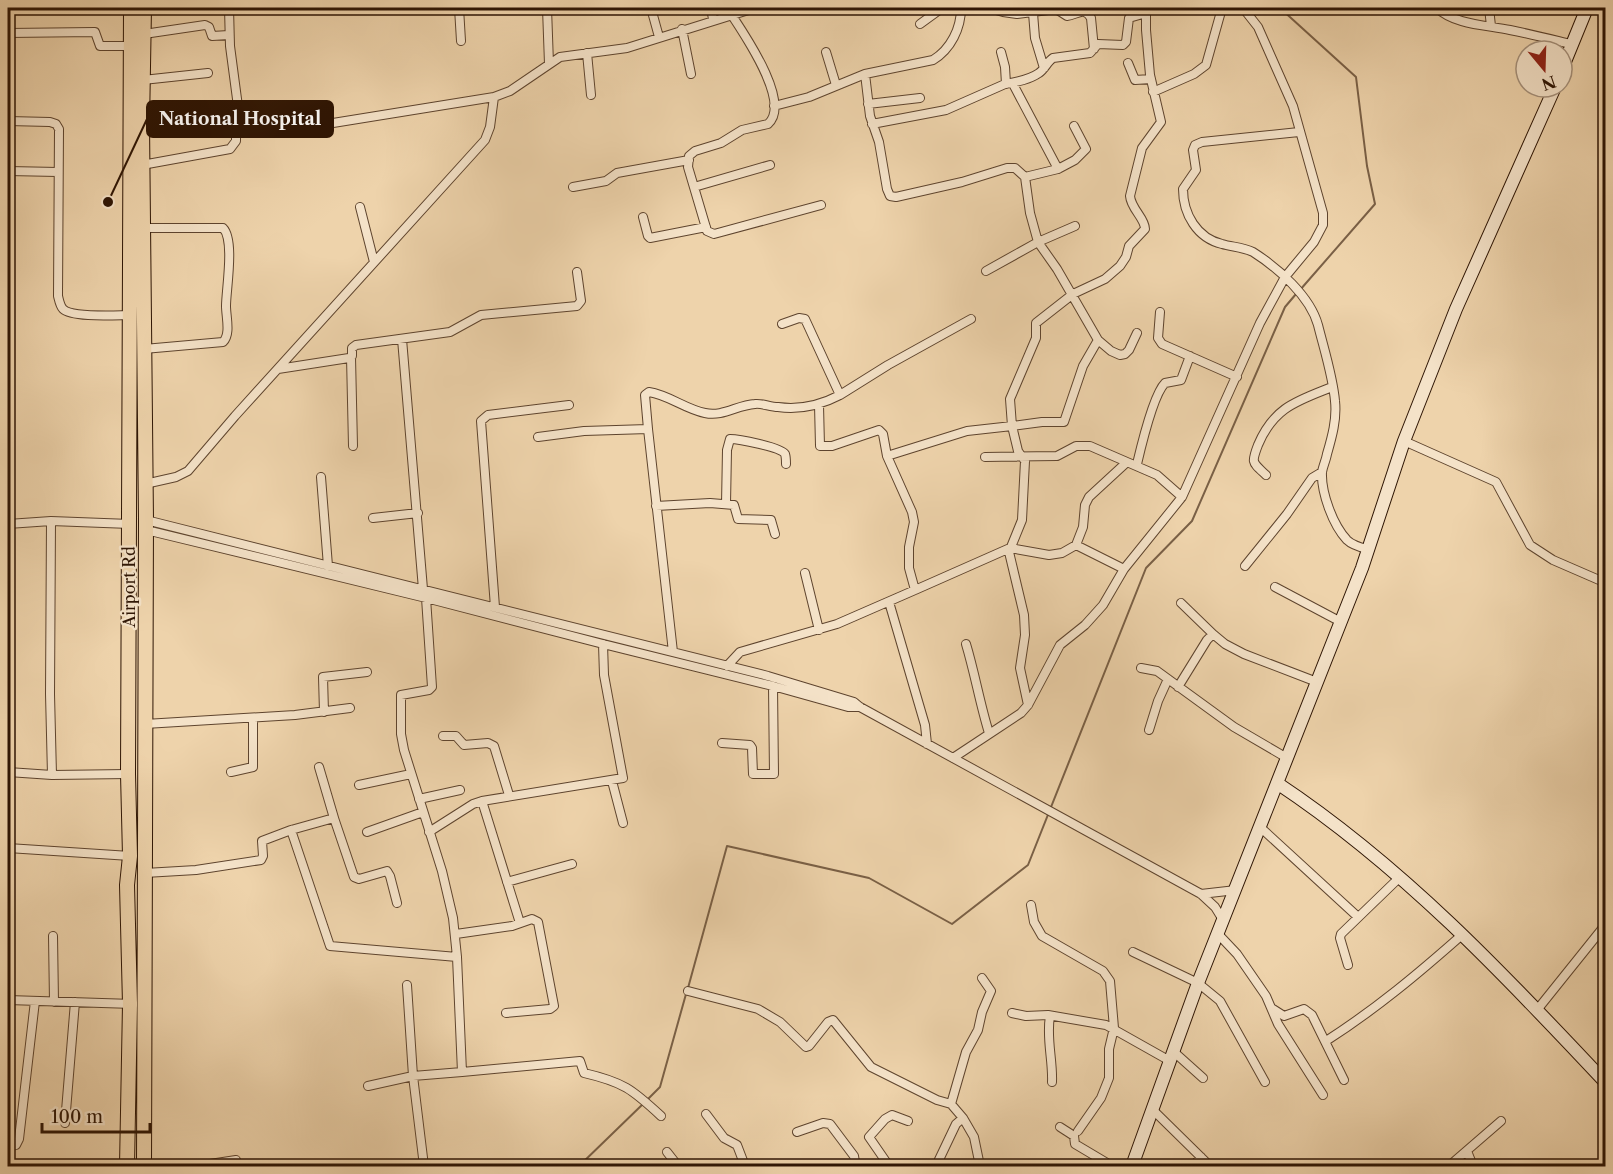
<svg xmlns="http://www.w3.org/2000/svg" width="1613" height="1174" font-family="'Libre Caslon Text',serif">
<rect width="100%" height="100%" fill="#eed3ab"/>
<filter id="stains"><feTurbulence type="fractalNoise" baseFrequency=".00333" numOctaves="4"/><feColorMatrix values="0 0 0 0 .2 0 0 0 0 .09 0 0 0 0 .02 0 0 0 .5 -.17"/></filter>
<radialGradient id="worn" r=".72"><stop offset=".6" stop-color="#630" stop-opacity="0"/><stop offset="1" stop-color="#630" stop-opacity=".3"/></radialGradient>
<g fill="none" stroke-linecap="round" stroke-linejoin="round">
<path stroke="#7a6046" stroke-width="2" d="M1280,8L1356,77L1367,166L1375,204L1300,290
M688,988L727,846L869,878L952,924L1028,865L1146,568L1192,521L1285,307L1296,294
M648,1099L660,1087L686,994
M579,1166L644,1103"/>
<defs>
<path id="street" d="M229,8L230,46L239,114
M459,8L461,41
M547,8L549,64
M651,8L659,37
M711,8L713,19
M989,8L1003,12L1017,14L1056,9L1067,16C1077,15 1084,6 1091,18L1094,49
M1437,8C1455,25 1487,25 1510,30C1530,34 1550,39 1571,44
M1489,8L1491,26
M1033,13L1035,38L1044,68
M731,14C744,34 792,103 768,124L742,130L721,143L695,151L689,156L688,167L707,231L714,234L821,205
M920,24L942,8
M682,29L691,74
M8,33L95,32L100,46H131
M144,34L205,25L209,27L212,36L229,35
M826,52L836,85
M1001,52L1005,67L1006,84
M587,53L591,95
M1128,63L1135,80L1151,79
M865,74L870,116L879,142L887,189L890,196L896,197L962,182L1007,168H1015L1025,177L1030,213L1038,242L1057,269L1098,340L1111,351L1120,355L1125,354L1129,350L1137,333
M143,80L208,73
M1013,84L1058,169L1075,160L1086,149L1074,126
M1153,92L1194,74L1206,65L1222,8
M868,104L920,98
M774,106L809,97L865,74L933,60C951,49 961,28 961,8
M8,121L50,122L56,124L59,129L58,296C59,300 60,306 63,309C72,318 117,315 131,315
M872,124L946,110L1005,84C1016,82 1029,80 1039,73C1045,69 1047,62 1053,58L1090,53L1098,44L1123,45L1126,42L1129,18L1146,13
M1299,132L1202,142L1195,145L1193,150L1196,170L1183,189C1183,214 1197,238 1222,244C1232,247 1243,247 1253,252C1278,268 1310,296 1318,325C1324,349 1333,377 1335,401C1337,419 1332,437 1327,454C1326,460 1323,466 1322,472C1321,493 1333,525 1347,540C1352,545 1359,547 1367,549
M142,165L230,149L236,141V119L242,113C254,111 293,104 304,107C316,110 319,122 333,123L494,97L510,91L560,57L627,48L755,8
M8,171L58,172
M1025,177L1058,169
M573,187L606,181L617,173L689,160
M694,187L770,165
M360,207L374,262
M643,217L648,236L650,238L706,227
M143,228H223C235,240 226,290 226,306C226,317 231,334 223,342L144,349
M986,271L1038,242L1075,226
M1160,312L1158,338L1162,344L1237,377
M402,339L423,589
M351,357L353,446
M278,369L349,358L352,356V348L356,345L450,332L481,315L577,306L581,301L577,272
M840,395L888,365L971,319
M819,405L820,446H832L879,430L883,434L887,456
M648,429L645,395L649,392C669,395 685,409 705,413C723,417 737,405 755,404C762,403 770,407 778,407C800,410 821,405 840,395L805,319L799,318L782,324
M538,437L584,431L648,429L673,652
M1404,441L1496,482L1530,545L1553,560L1606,583
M985,457L1057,456L1076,446H1090L1157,475L1182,497
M1137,464C1141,447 1154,394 1165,383L1181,380L1190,356
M1266,475C1252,462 1251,463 1258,445C1274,407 1297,401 1332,387
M321,477L328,566
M145,484L176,477L188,471L235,416L485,140L490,127L494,97
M726,504L727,450L730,439C738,439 781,447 785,454C786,457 786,461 786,464
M656,506L710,503L734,505L738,519L771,520L775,534
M373,518L418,513
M146,520L768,676L854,702L860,707L1201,894L1215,907L1223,920
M51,521L50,694L52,775L128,774
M8,524L51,521L130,524
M146,530L426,598L603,644L773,686L848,707H860
M1076,545L1083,527L1085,505L1089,497L1127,462
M1245,566L1287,514L1312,478L1322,472
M1124,569L1076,545L1062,553L1049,555L1010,548L915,590L909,568V547L914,522L912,512L887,456L967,431L1012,426L1010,399L1036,338V323L1073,294L1105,279L1120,266L1126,257L1129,246L1145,229C1145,218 1131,209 1130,196L1142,148L1161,122L1150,75L1146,30V8
M805,573L819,630
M1275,587L1341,622
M426,598L432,687L429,690L401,695V734L404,750L442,871L453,918L457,957L462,1072L580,1061L584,1073C623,1082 632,1089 661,1116
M889,602L925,725L927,744
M1181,603L1213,634
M495,607L481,421L488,415L569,405
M966,644C975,674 980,704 989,733
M727,666L740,652L837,624L915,590
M1141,668L1157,671L1234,727L1287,758
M1178,687L1207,640L1213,634L1225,644L1244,654L1317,682
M1028,705L1020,668L1025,635L1024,615L1009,552L1022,520L1025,461L1018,451L1012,426L1042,422H1064L1083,366L1098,340
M324,712L323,677L367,672
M145,724L295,715L350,708
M1149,730L1158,701L1168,679
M443,736H456L464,745L488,743L494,746L509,795
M722,743L750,745L752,748L753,774H774L773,686
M953,758L1021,713L1028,705L1060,645L1085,625L1103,605L1124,569L1182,497L1260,323L1285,277L1314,242L1323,225V213L1293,106L1258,27L1243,8
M319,767L334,818
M8,772L52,775
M231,772L253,767V718
M612,781L623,823
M359,785L411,774
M419,799L460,790
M482,801L623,778L604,675L603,644
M1260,827L1358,917
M367,832L423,812
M429,832L473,804L482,801L520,923
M8,848L130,856
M145,873L196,870L261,860L263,856L262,841L291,830
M507,882L572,864
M1201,894L1236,890
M397,903L390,876L387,871L359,879L354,877L334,818L291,830L330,946L457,957
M1031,905L1034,922L1042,936L1103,971L1110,981L1114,1028L1109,1049V1078L1101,1098L1078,1131
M456,934L512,926L532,919L538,922L554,1006L550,1009L506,1013
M1219,935L1237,954L1266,996L1278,1024L1323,1095
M53,936L54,1002
M1133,952L1198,983L1220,1001L1265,1082
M1348,965L1340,938L1341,934L1400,877
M407,985L413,1076L424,1166
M688,991L758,1009L780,1022L806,1047L809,1046L828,1022L833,1020L871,1067L937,1100L951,1104L963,1118
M8,1000L133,1004
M1273,1009L1284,1016L1304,1009L1312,1015L1344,1080
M1537,1010L1606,924
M1012,1013L1026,1016L1048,1015L1106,1025L1170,1061
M1050,1016C1046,1038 1053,1060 1052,1082
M1326,1041C1376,1009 1419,973 1463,934
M1174,1052L1203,1078
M368,1086L413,1076L462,1072
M951,1104L966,1052L978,1030L982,1012L991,991L982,978
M1153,1110L1210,1166
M706,1114L724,1138L737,1145L745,1166
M65,1123L75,1002
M1060,1127L1074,1136L1075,1144L1112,1166
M797,1132L823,1123L830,1124L854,1156L855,1162L850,1166
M8,1147L16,1145L19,1139L35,1001
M1467,1151L1473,1166
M667,1152L678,1166
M197,1166L236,1160
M761,1166H778
M889,1166L869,1137L885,1119L892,1115L908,1121
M936,1166L956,1124L963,1118L974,1137L980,1166
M1193,1166L1201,1157
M1449,1166L1501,1121"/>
<path id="secondary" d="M1562,69L1587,8
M1277,783C1402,866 1504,974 1606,1083
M1132,1166L1198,983L1362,568L1404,441L1456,309L1555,87"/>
<path id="primary" d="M127,1166L130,1004L127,885L130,856L128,774L131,8
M144,1166L146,520L142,124L144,8"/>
</defs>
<use href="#street" stroke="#5e442e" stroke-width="10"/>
<use href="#secondary" stroke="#2e1504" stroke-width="14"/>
<use href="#primary" stroke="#2e1504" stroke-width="16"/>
<use href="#street" stroke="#f4e2c8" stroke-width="8"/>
<use href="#secondary" stroke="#f4e2c8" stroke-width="12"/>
<use href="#primary" stroke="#eed3ab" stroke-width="14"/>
</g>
<g text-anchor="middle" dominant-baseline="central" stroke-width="4.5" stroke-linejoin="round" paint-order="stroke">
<g font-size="16" fill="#2e1504" stroke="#f4e2c8">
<text transform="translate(129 587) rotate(-90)">Airport Rd</text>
</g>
</g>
<path fill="none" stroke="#2e1504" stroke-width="2" d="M108 202L147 119"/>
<circle fill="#2e1504" stroke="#f4e2c8" stroke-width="2" cx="108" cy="202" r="6"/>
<rect fill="#2e1504" stroke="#2e1504" stroke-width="2" x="147" y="101" width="186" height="36" rx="6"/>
<g font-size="18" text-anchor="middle" font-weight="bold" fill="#fff">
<text x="240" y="125">National Hospital</text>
</g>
<rect width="1613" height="1174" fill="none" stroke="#eed3ab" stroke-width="30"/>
<rect x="9" y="9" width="1595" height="1156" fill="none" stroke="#2e1504" stroke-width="3"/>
<rect x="15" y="15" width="1583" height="1144" fill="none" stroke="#2e1504" stroke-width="1.5"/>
<g transform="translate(1544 69) rotate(161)"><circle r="28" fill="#f4e2c8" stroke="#a5907a" stroke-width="1.5"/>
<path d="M0-4.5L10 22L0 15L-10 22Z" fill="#8f2418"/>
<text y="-9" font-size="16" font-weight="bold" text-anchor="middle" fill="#2e1504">N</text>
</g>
<path d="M42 1123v9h108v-9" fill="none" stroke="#2e1504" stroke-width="3"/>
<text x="51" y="1123" font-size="18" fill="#2e1504" stroke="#f4e2c8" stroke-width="4.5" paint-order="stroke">100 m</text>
<rect width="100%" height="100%" filter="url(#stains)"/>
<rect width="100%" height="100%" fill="url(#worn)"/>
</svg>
